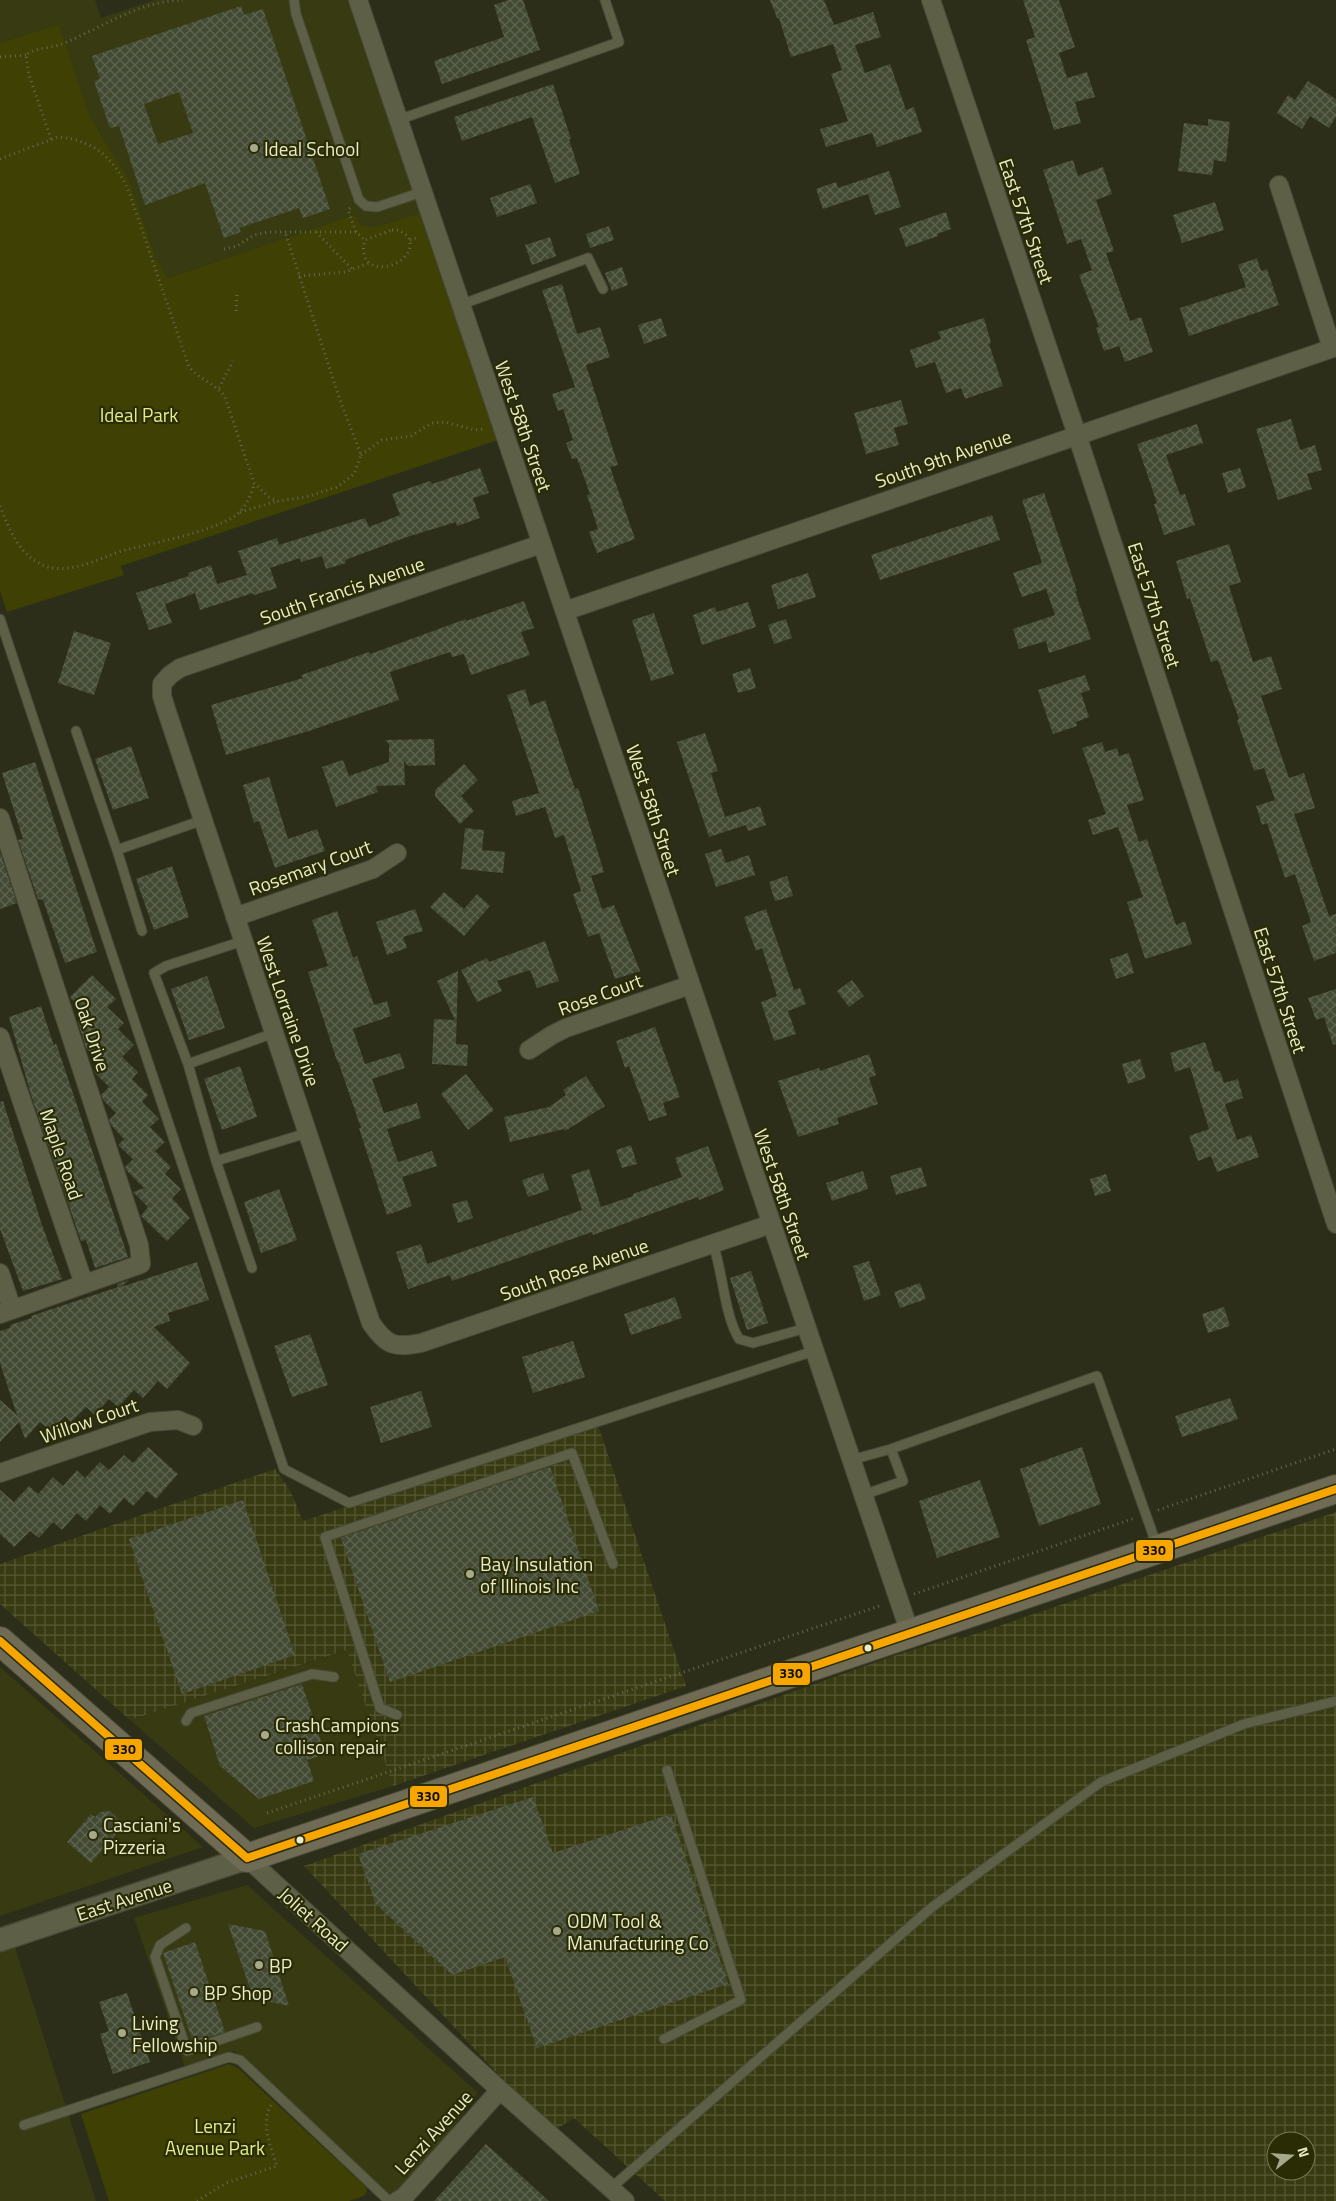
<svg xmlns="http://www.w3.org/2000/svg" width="1336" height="2201" font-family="'Titillium Web',sans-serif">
<defs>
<pattern id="industrial-grid" width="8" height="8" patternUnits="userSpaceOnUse" patternTransform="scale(1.25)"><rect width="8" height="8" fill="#383b12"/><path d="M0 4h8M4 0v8" fill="none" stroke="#555833"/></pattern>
<pattern id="building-cross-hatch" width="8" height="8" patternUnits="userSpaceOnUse" patternTransform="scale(1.25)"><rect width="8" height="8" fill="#434a34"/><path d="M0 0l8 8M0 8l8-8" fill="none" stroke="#5e6450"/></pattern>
</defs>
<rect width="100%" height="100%" fill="#2c2e19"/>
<path fill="#383b12" d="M0,0H95L101,18L155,0H349L421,213L375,227H363L354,215L168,278L156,258L129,179L90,117L59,24L0,43Z
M348,1650L393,1786L254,1828L130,1720Z
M0,1667L203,1847L0,1916Z
M247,1885L478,2093L403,2196L394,2201L268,2080L234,2051L185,2067L134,1918Z
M14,1944L96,2201H0V1948Z"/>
<path fill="url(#industrial-grid)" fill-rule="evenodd" d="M598,1425L686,1686L393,1786L347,1650L130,1720L0,1604V1564L275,1469L290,1490L303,1521Z
M1336,1512V2201H665L574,2118L552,2132L304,1866L893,1656L957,1636L960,1639ZM1276,2141H1306V2171H1276Z"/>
<path fill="#3e4103" d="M59,24L90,117L129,179L156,258L168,278L354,215L363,227H375L421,213L498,440L121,566L124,575L7,612L0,591V43Z
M229,2064L238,2068L366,2187L367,2192L364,2196L349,2201H109L81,2114Z"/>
<path fill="url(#building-cross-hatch)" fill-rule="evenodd" d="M508,0H523L540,50L442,84L434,61L504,37L494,5Z
M770,0H824L834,25L873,12L881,37L855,45L865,73L890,64L906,110L914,107L922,132L877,147L872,133L826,147L820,129L848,121L831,74L842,70L833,44L791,57L779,18H777Z
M1023,0H1059L1075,47L1059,53L1067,78L1087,72L1095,97L1075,102L1081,123L1054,130L1026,40L1035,37Z
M241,6L244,15L263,9L330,209L303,218L299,208L239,228L241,232L224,238L205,183L145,205L119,126L110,128L94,81L100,79L92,56ZM179,92L193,133L158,144L144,104Z
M1308,81L1336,99V117L1329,128L1310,116L1302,129L1277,113L1288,95L1295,100Z
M553,84L571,139H569L580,174L555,183L532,117L462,141L454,117Z
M1208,119L1230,122L1226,162L1214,160L1212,175L1178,171L1184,123L1208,126Z
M1073,160L1078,176L1103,167L1112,194L1096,200L1114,251L1106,253L1130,321L1141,317L1153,352L1125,362L1119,346L1104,351L1096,328L1099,327L1079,275L1092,270L1081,239L1067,244L1043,170Z
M889,171L901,207L875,215L868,194L823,209L816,189L836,182L838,188Z
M530,184L537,203L497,217L490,198Z
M1215,202L1224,230L1182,243L1173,215Z
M946,212L951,229L937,234L938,236L906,247L899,228Z
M609,226L614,240L590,248L586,234Z
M550,237L556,256L532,265L525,245Z
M1257,258L1261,271L1267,269L1279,305L1189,336L1180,308L1246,287L1238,265Z
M622,267L628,285L612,291L605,273Z
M562,284L577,334L600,327L610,357L586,365L618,465L610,467L635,539L597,553L589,532L598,529L587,495L590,494L577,458L572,459L566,443L573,440L563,409L558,411L552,394L575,387L542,290Z
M661,318L667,336L644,344L638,325Z
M984,318L991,343L989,344L1003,386L965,399L961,388L946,393L935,362L916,368L910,350L941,339L938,332Z
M901,400L908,424L894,428L899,445L866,454L854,413Z
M1291,419L1300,450L1315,445L1322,470L1307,474L1312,489L1278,500L1256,429Z
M1197,424L1203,443L1166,455L1180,495L1185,494L1195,525L1164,535L1154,504L1157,503L1137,444Z
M480,468L489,493L473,498L480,518L457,526L456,522L407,537L345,560L346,563L326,569L322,556L301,562L300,558L270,568L277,588L254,595L253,593L200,610L195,593L165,604L172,623L149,630L136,593L189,576L188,573L211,565L217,584L247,575L238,551L277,538L279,545L365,518L369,527L400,515L392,494L430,481L432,484Z
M1240,468L1246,487L1228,493L1222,473Z
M1044,493L1077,591H1075L1091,639L1049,653L1046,641L1019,649L1013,629L1055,615L1046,589L1022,597L1013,573L1042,563L1022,500Z
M992,515L1000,540L880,580L871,555Z
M1229,544L1241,582L1229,586L1253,662L1271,656L1282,689L1261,696L1289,778L1304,773L1315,808L1294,814L1329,916L1336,914V953L1314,961L1302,926L1311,922L1295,874L1285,878L1267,823L1262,825L1256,806L1275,800L1264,768L1254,771L1237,720L1239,719L1218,660L1211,662L1190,598L1187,599L1176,561Z
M808,573L816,597L778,609L771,585Z
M524,601L534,628L521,632L530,655L471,675L464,654L452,657L450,652L390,672L399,700L309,731L226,755L211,705L303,678L301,675L369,652L370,654L466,619V621Z
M748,602L756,627L702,645L693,615L715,607L717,612Z
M654,613L674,674L651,681L632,620Z
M786,619L792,638L774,644L768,625Z
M74,631L111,643L94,695L58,683Z
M750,668L756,688L738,693L732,674Z
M1085,675L1090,690L1081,693L1089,717L1076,722L1077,726L1053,734L1038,690Z
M525,689L530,706L545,700L575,789L578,788L604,872L591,876L602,909L614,905L640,971L615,979L599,933L588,937L573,894L581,891L564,835L555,838L545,807L516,816L512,801L539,793L507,695Z
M705,733L718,771L711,773L725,817L760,806L766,825L748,831L746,825L709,837L677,742Z
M434,739L435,765L408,766L404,761L405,785L376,786L378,792L336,807L322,767L343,760L349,776L389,762V744L385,740Z
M1102,742L1105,752L1117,748L1119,756L1129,753L1144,800L1127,805L1139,842L1147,839L1176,925L1185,921L1192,944L1145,959L1127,902L1143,897L1118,827L1093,835L1088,820L1106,814L1082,748Z
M131,746L149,798L113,810L95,759Z
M35,762L97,952L65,963L43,900L38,899L18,840L23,839L2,773Z
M464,764L478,780L461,796L474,811L460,824L435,796V790Z
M269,777L288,839L317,829L325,851L275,868L259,821L254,823L243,785Z
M465,828L484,830L482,850L505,852L503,873L461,869Z
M721,849L726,863L749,855L755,875L716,887L705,854Z
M0,852L17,903L0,909Z
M172,866L189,917L154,930L136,879Z
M787,876L793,896L775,901L769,882Z
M444,892L464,909L477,894L490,906L464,936L430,907Z
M415,909L423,931L403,937L407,948L387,955L376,922Z
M766,909L794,990L800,988L806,1004L788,1011L796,1034L774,1041L761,1002L777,996L762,948L756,951L744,917Z
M337,911L353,958L357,956L374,1005L387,1001L391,1016L353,1029L365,1064L400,1053L405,1068L372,1079L384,1113L417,1103L421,1118L387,1129L398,1162L432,1151L437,1166L402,1177L412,1206L387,1215L359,1128H361L338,1061H337L308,972L328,966L312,920Z
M545,941L559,981L537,988L530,970L497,981L502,991L477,1002L461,970L487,958L489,962Z
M1128,953L1134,973L1116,979L1110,959Z
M458,971L456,1044L468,1045L467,1066L432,1064L434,1019L455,1020L437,981Z
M92,975L116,999L107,1007L124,1023L118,1029L134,1045L122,1057L138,1072L132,1079L148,1095L142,1102L159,1119L150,1127L165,1142L155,1151L171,1167L165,1174L181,1189L172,1198L190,1218L167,1241L141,1216L148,1207L133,1192L144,1188L126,1170L125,1167L133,1159L118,1145L124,1139L111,1125L109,1120L116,1113L103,1100L101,1095L109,1087L94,1072L101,1063L86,1048L78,1022L85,1015L70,997Z
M207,976L225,1028L189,1040L171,989Z
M852,980L864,996L849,1007L837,991Z
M1336,989V1044L1333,1045L1324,1017L1316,1020L1308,998Z
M41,1006L54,1046L56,1043L128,1257L95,1268L86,1240L81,1241L31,1095L9,1017Z
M655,1027L680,1097L663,1103L667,1115L649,1121L629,1066L625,1068L616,1041Z
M1205,1042L1215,1072L1220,1071L1224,1083L1238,1079L1243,1098L1225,1104L1237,1140L1251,1135L1259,1157L1217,1172L1211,1156L1198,1161L1189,1136L1209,1129L1190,1067L1175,1072L1170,1053Z
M869,1054L876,1075L869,1078L878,1104L837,1118L839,1124L798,1137L778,1081L819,1068L820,1071Z
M1140,1059L1146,1078L1128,1084L1122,1064Z
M240,1066L257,1117L222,1130L204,1079Z
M466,1074L494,1110L468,1130L441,1094Z
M586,1076L605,1106L565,1131L564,1129L510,1142L504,1117L549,1107L566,1095L563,1090Z
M3,1101L42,1225L62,1279L23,1291L0,1229V1102Z
M631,1145L637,1164L622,1168L616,1150Z
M708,1146L724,1190L699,1200L698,1197L593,1235L592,1232L452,1281L450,1275L408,1289L396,1252L421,1244L427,1264L582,1210L571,1175L589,1169L601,1207L633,1196V1194L682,1177L675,1158Z
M921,1167L927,1186L896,1195L890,1176Z
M863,1171L868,1189L832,1201L826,1183Z
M543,1173L549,1190L528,1197L522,1180Z
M1106,1174L1111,1191L1095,1196L1090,1179Z
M279,1189L297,1240L261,1253L244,1202Z
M467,1200L473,1218L458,1223L452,1204Z
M869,1261L881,1295L864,1301L853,1266Z
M197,1262L209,1300L168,1313L170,1321L154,1327L190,1363L167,1389L158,1381L143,1398L134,1390L118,1407L109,1399L95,1415L86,1407L71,1422L65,1416L51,1431L40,1422L25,1439L19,1422L0,1442V1400L17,1415L0,1363V1331L10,1328V1325L32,1318L31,1316L118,1287L117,1284L129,1280L121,1287Z
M751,1271L768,1323L747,1330L730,1278Z
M920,1283L926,1299L900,1308L894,1292Z
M675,1297L682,1318L631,1335L624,1314Z
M1224,1307L1230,1326L1208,1333L1202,1314Z
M310,1334L328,1385L292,1397L274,1346Z
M573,1341L585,1377L533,1393L522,1357Z
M421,1391L432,1427L381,1443L370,1407Z
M1230,1398L1238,1419L1182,1437L1175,1416Z
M148,1447L178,1474L156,1499L147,1491L133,1506L124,1498L110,1514L100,1505L86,1521L77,1513L62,1530L53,1522L39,1538L30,1531L14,1547L0,1534V1490L14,1502L29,1486L38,1494L53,1477L63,1486L77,1470L85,1478L100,1462L109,1470L124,1455L133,1463Z
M1082,1447L1101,1504L1039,1526L1020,1469Z
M550,1467L599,1611L390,1682L341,1538Z
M980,1480L1000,1537L937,1558L919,1501Z
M243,1500L295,1655L182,1694L129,1539Z
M302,1684L325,1754L307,1760L314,1781L259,1799L220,1766L204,1716Z
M533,1797L553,1853L671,1814L728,1984L537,2048L505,1957L452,1975L376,1904L358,1854Z
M110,1811L120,1821V1829L91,1863L67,1842L91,1814L95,1817L100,1812Z
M228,1924L265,1931L289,2006L253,1998Z
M195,1942L225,2032L193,2042L163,1953Z
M127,1993L150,2062L113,2074L100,2034L109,2031L99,2002Z
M486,2144L549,2201H434Z"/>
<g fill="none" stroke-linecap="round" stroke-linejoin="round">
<defs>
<path id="service" d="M294,0L296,14L359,200L366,206L377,207L422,192
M398,120L619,42L605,0
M460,305L588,258L603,289
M0,619L284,1469L349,1503L814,1351
M76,731L117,850L203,820
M117,850L142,931
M188,1064L274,1033
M216,1161L188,1064L154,973L166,966L243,941
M713,1244C723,1272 724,1314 739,1339L753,1343L806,1328
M252,1268L216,1161L307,1133
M851,1460L891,1449
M863,1495L903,1481L891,1449L1097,1376L1157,1546
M397,1715L380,1708L325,1537L572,1453L613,1564
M186,1721L191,1713L312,1674L334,1677
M186,1928L160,1945L155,1957L187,2051L257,2027
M664,2039L741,2000L667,1770
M24,2125L229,2057L240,2060L389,2201
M611,2188L931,1908L1101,1782L1244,1724L1336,1701"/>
<path id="minor" d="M358,0L910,1633
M931,0L1077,435L1336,1224
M1279,185L1332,348
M541,544L180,668L170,675L162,684V696L166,709L371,1323C387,1346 394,1348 421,1343L771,1224
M565,611L1336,347
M0,818L139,1245L141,1264L0,1314
M235,917L373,869L397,853
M0,1037L84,1284
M529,1050L552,1035L566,1028L690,985
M0,1273L12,1309
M0,1473L150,1422L178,1420L193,1426
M247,1858L500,2090L625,2201
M397,2201L404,2197L500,2090"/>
<path id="tertiary" d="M0,1940L247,1858"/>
<path id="primary" d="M0,1641L247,1858L1336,1489"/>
</defs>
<use href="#service" stroke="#474a37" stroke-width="11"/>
<use href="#minor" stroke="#474a37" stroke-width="20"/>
<use href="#tertiary" stroke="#474a37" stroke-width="25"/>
<use href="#primary" stroke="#474a37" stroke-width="30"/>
<path stroke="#656753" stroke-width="3" stroke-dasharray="1 4" stroke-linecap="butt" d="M0,57L26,55
M51,139L29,75L26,55C37,47 47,49 59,45C101,29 137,1 183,0
M0,159L58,137C96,140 117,161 130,195L189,367C200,380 216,384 225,397L254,483L269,497L278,501L306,497L337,487L354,474L361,455L340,400L285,232
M350,208L348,210L356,232L365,240
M392,230H399L408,236C423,266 353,285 365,240Z
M316,232L352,269
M410,240L419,237
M224,249L237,246L254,235L269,232H356
M299,276L345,272L369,263
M236,311L237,293
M219,388L233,361
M361,455L382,440L411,436L432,423L445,422L475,430L483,429
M0,506C10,531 20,558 48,567C56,569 66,569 75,567C92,564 108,555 125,550C158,542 202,534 232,518C244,511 251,497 254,484
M240,512L277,501
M1158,1510L1336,1449
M914,1594L1135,1518
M267,1813L882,1605
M197,2201L226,2183L277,2166C271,2147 260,2124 271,2105"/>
<use href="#service" stroke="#5d5f47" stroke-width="9"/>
<use href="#minor" stroke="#5d5f47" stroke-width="18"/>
<use href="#tertiary" stroke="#5d5f47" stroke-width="22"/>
<use href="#primary" stroke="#6f6b54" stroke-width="28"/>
<defs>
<path id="bus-1" d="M0,1641L247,1858
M247,1858L1336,1489"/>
</defs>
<use href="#bus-1" stroke="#2a2c05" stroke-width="11"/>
<use href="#bus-1" stroke="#f7a600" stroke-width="8"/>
</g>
<g fill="#a6aa8b" stroke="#2a2c05" stroke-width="2">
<circle cx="254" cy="148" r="5"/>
<circle cx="470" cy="1574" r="5"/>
<circle cx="265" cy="1735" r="5"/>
<circle cx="93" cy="1835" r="5"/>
<circle cx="557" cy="1931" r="5"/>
<circle cx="259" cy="1965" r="5"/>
<circle cx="194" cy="1992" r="5"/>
<circle cx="122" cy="2033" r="5"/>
</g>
<g fill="#e8ecc8" stroke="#2a2c05" stroke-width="2">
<circle cx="868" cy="1648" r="4.5"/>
<circle cx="300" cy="1840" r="4.5"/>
</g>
<g text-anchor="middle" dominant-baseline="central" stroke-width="4.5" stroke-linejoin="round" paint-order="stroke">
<g font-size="19" fill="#e8ecc8" stroke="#2a2c05" text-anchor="start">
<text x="264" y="148">Ideal School</text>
<text x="480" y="1563">Bay Insulation<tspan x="480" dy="22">of Illinois Inc</tspan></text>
<text x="275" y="1724">CrashCampions<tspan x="275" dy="22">collison repair</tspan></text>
<text x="103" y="1824">Casciani's<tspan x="103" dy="22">Pizzeria</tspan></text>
<text x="567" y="1920">ODM Tool &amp;<tspan x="567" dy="22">Manufacturing Co</tspan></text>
<text x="269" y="1965">BP</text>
<text x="204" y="1992">BP Shop</text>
<text x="132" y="2022">Living<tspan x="132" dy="22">Fellowship</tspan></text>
</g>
<g font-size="19" fill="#e8ecc8" stroke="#2a2c05">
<text transform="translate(1027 221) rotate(71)">East 57th Street</text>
<text transform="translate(524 426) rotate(71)">West 58th Street</text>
<text transform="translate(943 458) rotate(-19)">South 9th Avenue</text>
<text transform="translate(342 590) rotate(-19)">South Francis Avenue</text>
<text transform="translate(1155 605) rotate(72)">East 57th Street</text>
<text transform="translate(654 810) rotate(72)">West 58th Street</text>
<text transform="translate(310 867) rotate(-20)">Rosemary Court</text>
<text transform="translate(1281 990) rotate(72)">East 57th Street</text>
<text transform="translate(600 994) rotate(-20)">Rose Court</text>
<text transform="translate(289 1011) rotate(71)">West Lorraine Drive</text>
<text transform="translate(93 1034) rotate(72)">Oak Drive</text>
<text transform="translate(62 1154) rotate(71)">Maple Road</text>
<text transform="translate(783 1194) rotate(71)">West 58th Street</text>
<text transform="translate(574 1269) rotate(-19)">South Rose Avenue</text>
<text transform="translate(89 1420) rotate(-19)">Willow Court</text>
<text transform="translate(124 1899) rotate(-18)">East Avenue</text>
<text transform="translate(314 1919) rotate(42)">Joliet Road</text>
<text transform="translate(433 2132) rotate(-48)">Lenzi Avenue</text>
</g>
<g font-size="19" fill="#e3ed89" stroke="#2a2c05">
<text x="139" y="414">Ideal Park</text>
<text x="215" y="2125">Lenzi<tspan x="215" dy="22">Avenue Park</tspan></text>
</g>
</g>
<g stroke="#2a2c05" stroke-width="2">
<rect x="1135" y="1539" width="39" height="23" rx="5" fill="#f7a600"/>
<rect x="772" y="1662" width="39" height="24" rx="5" fill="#f7a600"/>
<rect x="104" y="1738" width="39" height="23" rx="5" fill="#f7a600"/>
<rect x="409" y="1785" width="39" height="23" rx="5" fill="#f7a600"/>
</g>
<g font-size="14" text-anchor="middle" font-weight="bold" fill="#111">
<text x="1154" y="1555">330</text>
<text x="791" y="1678">330</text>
<text x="124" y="1754">330</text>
<text x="428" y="1801">330</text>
</g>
<g transform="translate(1291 2156) rotate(73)"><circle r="24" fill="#2a2c05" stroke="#767953"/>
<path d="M0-4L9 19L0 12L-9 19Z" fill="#a6aa8b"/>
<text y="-8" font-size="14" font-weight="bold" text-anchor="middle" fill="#e8ecc8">N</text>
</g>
</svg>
